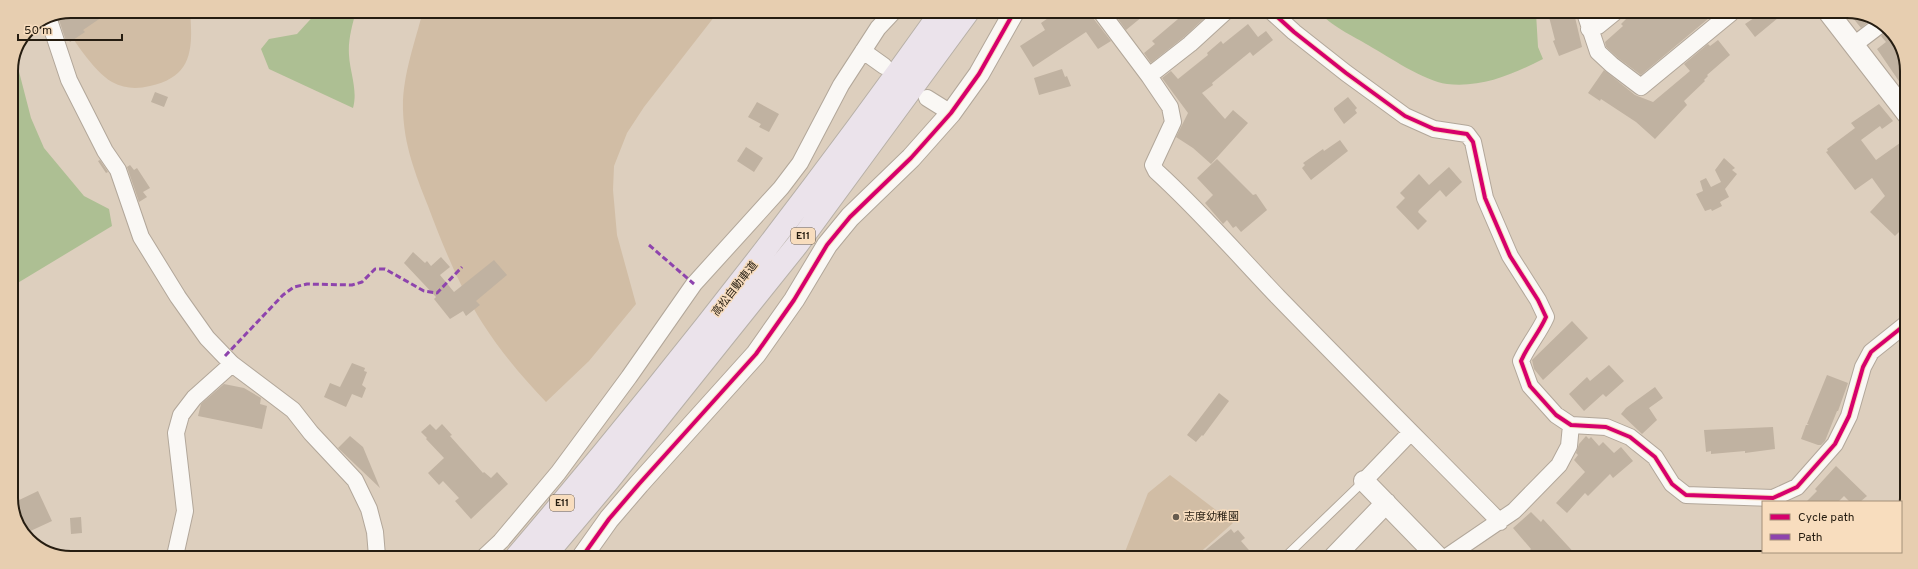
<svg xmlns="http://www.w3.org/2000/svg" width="1918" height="569" font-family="Overpass,'Noto Sans JP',sans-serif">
<rect width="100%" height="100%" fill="#ddcfbe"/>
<path fill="#d1bda5" d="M71,11H190C193,48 193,77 150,86C137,89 125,89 112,82C93,71 70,35 59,16Z
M423,11L718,12L644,107L627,133L614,166L613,190L617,235L636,304L589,361L546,402C523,378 501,352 483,324C460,288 443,246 428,206C415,173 404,145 403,110C402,77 415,42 423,11Z
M1170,475L1233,523L1195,557H1123L1148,493Z"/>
<path fill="#adbf93" d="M318,11H356C352,26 348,40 349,55C350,73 358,90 353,108L269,69L261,49L269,39L297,34Z
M1320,12L1536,13L1538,47L1543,59C1513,74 1482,88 1447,84C1424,81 1389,57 1368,45C1355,37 1327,24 1320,12Z
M16,60L31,118L44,148L84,196L109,209L112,226L11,287V71Z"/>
<path fill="#c0b2a1" d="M71,11H111L83,30L85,32L70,42L68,39L66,41L58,17Z
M1068,12H1092L1093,18L1111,41L1098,49L1086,32L1033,67L1020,46L1045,30L1041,23L1054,14L1057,19Z
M1113,12H1148L1126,30Z
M1172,12H1211L1184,37L1151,63L1144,53L1155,44L1152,41L1178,19Z
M1548,13H1574L1582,47L1559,56L1553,41L1555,40Z
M1632,13H1715L1641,75L1618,58L1606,47L1605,42L1623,26L1621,24Z
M1750,13H1784L1755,37L1745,24L1754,18Z
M1849,13H1863L1872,19L1861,28Z
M1248,24L1258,37L1266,31L1273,40L1253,56L1250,52L1212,83L1213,85L1202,93L1225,119L1233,110L1248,123L1211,164L1193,148L1176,137L1188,113L1162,78L1171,71L1178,79L1208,55L1207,53L1221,41L1223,44Z
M1888,30L1895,35L1907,67V93L1877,49L1886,42L1881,36Z
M1718,40L1730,55L1707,75L1708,76L1704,80L1705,81L1684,101L1687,105L1655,139L1636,122L1601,99L1600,101L1588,93L1604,70L1635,95L1653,102L1690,71L1684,64L1708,44L1710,46Z
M1062,69L1065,77L1067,76L1071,86L1039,95L1034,78Z
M155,92L168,97L164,107L151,102Z
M1348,97L1357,108L1355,110L1357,113L1344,124L1334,110V108Z
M757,102L779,114L769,132L759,127L761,124L748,117Z
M1879,104L1893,121L1882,129L1880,126L1861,140L1876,160L1907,138L1906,220L1900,225L1903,228L1895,236L1870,212L1885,196L1872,178L1855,190L1826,152L1828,151L1827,149L1855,128L1851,123Z
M1340,140L1348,151L1311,180L1302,168L1305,165L1303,163L1323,149L1324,151Z
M746,147L763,158L754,172L737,161Z
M1724,158L1735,168L1732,170L1737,174L1725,189L1729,197L1720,202L1722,206L1712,211L1711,209L1705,211L1696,194L1703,191L1700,181L1706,178L1711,187L1721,182L1715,170Z
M1217,159L1253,195L1256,194L1267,210L1241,232L1236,226L1233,228L1227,220L1223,224L1205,203L1213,195L1197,178Z
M100,160L108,172L106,173L98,161Z
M130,165L134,170L137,168L150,188L143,192L147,197L139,202L127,167Z
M1449,167L1462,182L1446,197L1440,190L1419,210L1418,212L1427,221L1418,230L1396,207L1405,198L1400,193L1419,174L1429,185Z
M413,252L425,263L427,261L431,266L441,257L450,267L440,275L454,292L494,260L507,275L476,301L480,305L466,316L463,311L450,319L434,299L436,297L404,263Z
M1572,321L1588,338L1543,380L1534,369L1532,360Z
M352,363L365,368L364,371L367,372L362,385L366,388L362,398L352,394L346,407L324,397L330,383L340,387Z
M1609,365L1624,381L1606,397L1603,394L1584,411L1569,394L1587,377L1590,381Z
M1827,375L1848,383L1838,411H1837L1825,441L1821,445H1818L1801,439L1806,425H1809L1807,424Z
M224,384L244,388L261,398L260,404L267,406L262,429L198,416L201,404Z
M1655,387L1663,398L1649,408L1657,420L1642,434L1621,414L1626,408Z
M1219,393L1229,401L1203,436L1202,435L1196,442L1187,435Z
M430,424L436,430L442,424L452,435L450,436L483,473L484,472L491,478L497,472L508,484L471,519L455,501L459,498L443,481L439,485L428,473L444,458L426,439L427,438L421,432Z
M1773,427L1775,449L1745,453V451L1711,454V451L1706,452L1704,430Z
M350,436L363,447L380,488L338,448Z
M1586,436L1589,439L1591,437L1599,446L1603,442L1614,453L1621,447L1633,461L1613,478L1610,474L1588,496L1585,493L1567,513L1556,503L1585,472L1574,460L1578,455L1576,453L1579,444Z
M1836,466L1867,496L1860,502H1850L1844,496L1838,502H1806L1817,491L1815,489Z
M38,491L52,521L24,534L13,507L16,505L15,502Z
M1531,512L1541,522L1543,519L1579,558H1522L1531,549L1513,528Z
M81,517L82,533L71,534L70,518Z
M1231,529L1234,533L1238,530L1245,538L1241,541L1255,557H1197Z"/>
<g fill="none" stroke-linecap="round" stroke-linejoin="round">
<defs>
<path id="service" d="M1285,557L1364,481"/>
<path id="minor" d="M1101,12L1149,76L1170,107L1173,122L1153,165L1156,171C1199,210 1238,255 1278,297C1351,372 1426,447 1500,522
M1272,12L1294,32L1346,73L1405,116L1434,129L1467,134L1473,142L1485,198L1510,256L1538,300L1546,317C1539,333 1528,345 1521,361L1530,386L1556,415L1571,425L1606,427L1630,437L1655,457L1672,484L1686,495L1773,498L1797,487L1835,444L1849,416L1863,367L1871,352L1906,324
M1585,13L1598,52L1612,65L1641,87L1731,13
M49,20L69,80L105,151L118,170L141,237L178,297L207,338L232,364L293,410L311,433L355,480L369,509L375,532L377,556
M1589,29L1598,26L1614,13
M1855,44L1880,25
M863,51L884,66
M1149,76L1190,44L1225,12
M927,98L951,113
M1364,481L1411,432
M175,556L185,511L176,433L181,415L194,398L232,364
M485,556L501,541L558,473L629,377L694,284L781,188L800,163L841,85L878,28L893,12
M1445,558L1514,511L1559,465L1569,446L1571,425"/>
<path id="tertiary" d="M1829,13L1907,114
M1364,481L1439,558
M582,557L609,519L639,484L756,354L794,300L827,245L850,217L911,158L951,113L979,74L1014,12
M1334,557L1386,503"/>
<path id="motorway" d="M517,556C666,381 808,199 941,12
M545,556L609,480L797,245L968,12"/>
</defs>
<use href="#service" stroke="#b2a79a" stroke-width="10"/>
<use href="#minor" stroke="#b2a79a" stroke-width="18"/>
<use href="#tertiary" stroke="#b2a79a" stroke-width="22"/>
<use href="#motorway" stroke="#b7b0a7" stroke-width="24"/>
<use href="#service" stroke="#faf8f5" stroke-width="8"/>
<use href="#minor" stroke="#faf8f5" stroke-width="16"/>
<use href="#tertiary" stroke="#faf8f5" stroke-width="20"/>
<use href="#motorway" stroke="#ebe3eb" stroke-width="22"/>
<path stroke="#8e44ad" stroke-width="3" stroke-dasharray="6 3" stroke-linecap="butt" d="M649,245L694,284
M225,356L283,295L294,287L307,284L352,285L362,282L375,269H385L424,291L437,293L462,267"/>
<defs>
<path id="cycleway" d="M1272,12L1294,32L1346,73L1405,116L1434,129L1467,134L1473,142L1485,198L1510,256L1538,300L1546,317C1539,333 1528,345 1521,361L1530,386L1556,415L1571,425L1606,427L1630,437L1655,457L1672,484L1686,495L1773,498L1797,487L1835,444L1849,416L1863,367L1871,352L1906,324
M582,557L609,519L639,484L756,354L794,300L827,245L850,217L911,158L951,113L979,74L1014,12"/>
</defs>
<use href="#cycleway" stroke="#f8ddbe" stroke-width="6"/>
<use href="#cycleway" stroke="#d6006c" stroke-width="4"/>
</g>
<circle fill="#665b4e" stroke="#f8ddbe" stroke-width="1.5" cx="1176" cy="517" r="4"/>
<g text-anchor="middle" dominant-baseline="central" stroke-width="3" stroke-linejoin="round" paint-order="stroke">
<g fill="#f8ddbe" stroke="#655745" stroke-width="1">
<rect x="791" y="228" width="24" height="16" rx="3"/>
<rect x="550" y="495" width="24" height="16" rx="3"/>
</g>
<g font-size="10" font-weight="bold" fill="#261d11">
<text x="803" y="236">E11</text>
<text x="562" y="503">E11</text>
</g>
<g font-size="11" fill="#261d11" stroke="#f8ddbe">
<text transform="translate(735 289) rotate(-52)">高松自動車道</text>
</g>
<g font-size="11" fill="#261d11" stroke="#f8ddbe" text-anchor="start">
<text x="1184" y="517">志度幼稚園</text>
</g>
</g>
<path d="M0 0H1918V569H0ZM71 18H1847A53 53 0 0 1 1900 71V498A53 53 0 0 1 1847 551H71A53 53 0 0 1 18 498V71A53 53 0 0 1 71 18Z" fill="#e7ceb0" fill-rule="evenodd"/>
<path fill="none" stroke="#261d11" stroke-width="2" d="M71 18H1847A53 53 0 0 1 1900 71V498A53 53 0 0 1 1847 551H71A53 53 0 0 1 18 498V71A53 53 0 0 1 71 18Z"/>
<rect x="1762" y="501" width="140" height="52" fill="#f8ddbe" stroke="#a49079"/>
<rect x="1770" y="514" width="20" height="6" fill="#d6006c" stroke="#a49079"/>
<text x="1798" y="521" font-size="12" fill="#261d11">Cycle path</text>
<rect x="1770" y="534" width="20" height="6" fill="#8e44ad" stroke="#a49079"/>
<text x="1798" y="541" font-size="12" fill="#261d11">Path</text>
<path d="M18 34v6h104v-6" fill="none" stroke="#261d11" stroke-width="2"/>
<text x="24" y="34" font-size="12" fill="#261d11" stroke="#f8ddbe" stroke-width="3" paint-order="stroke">50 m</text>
</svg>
